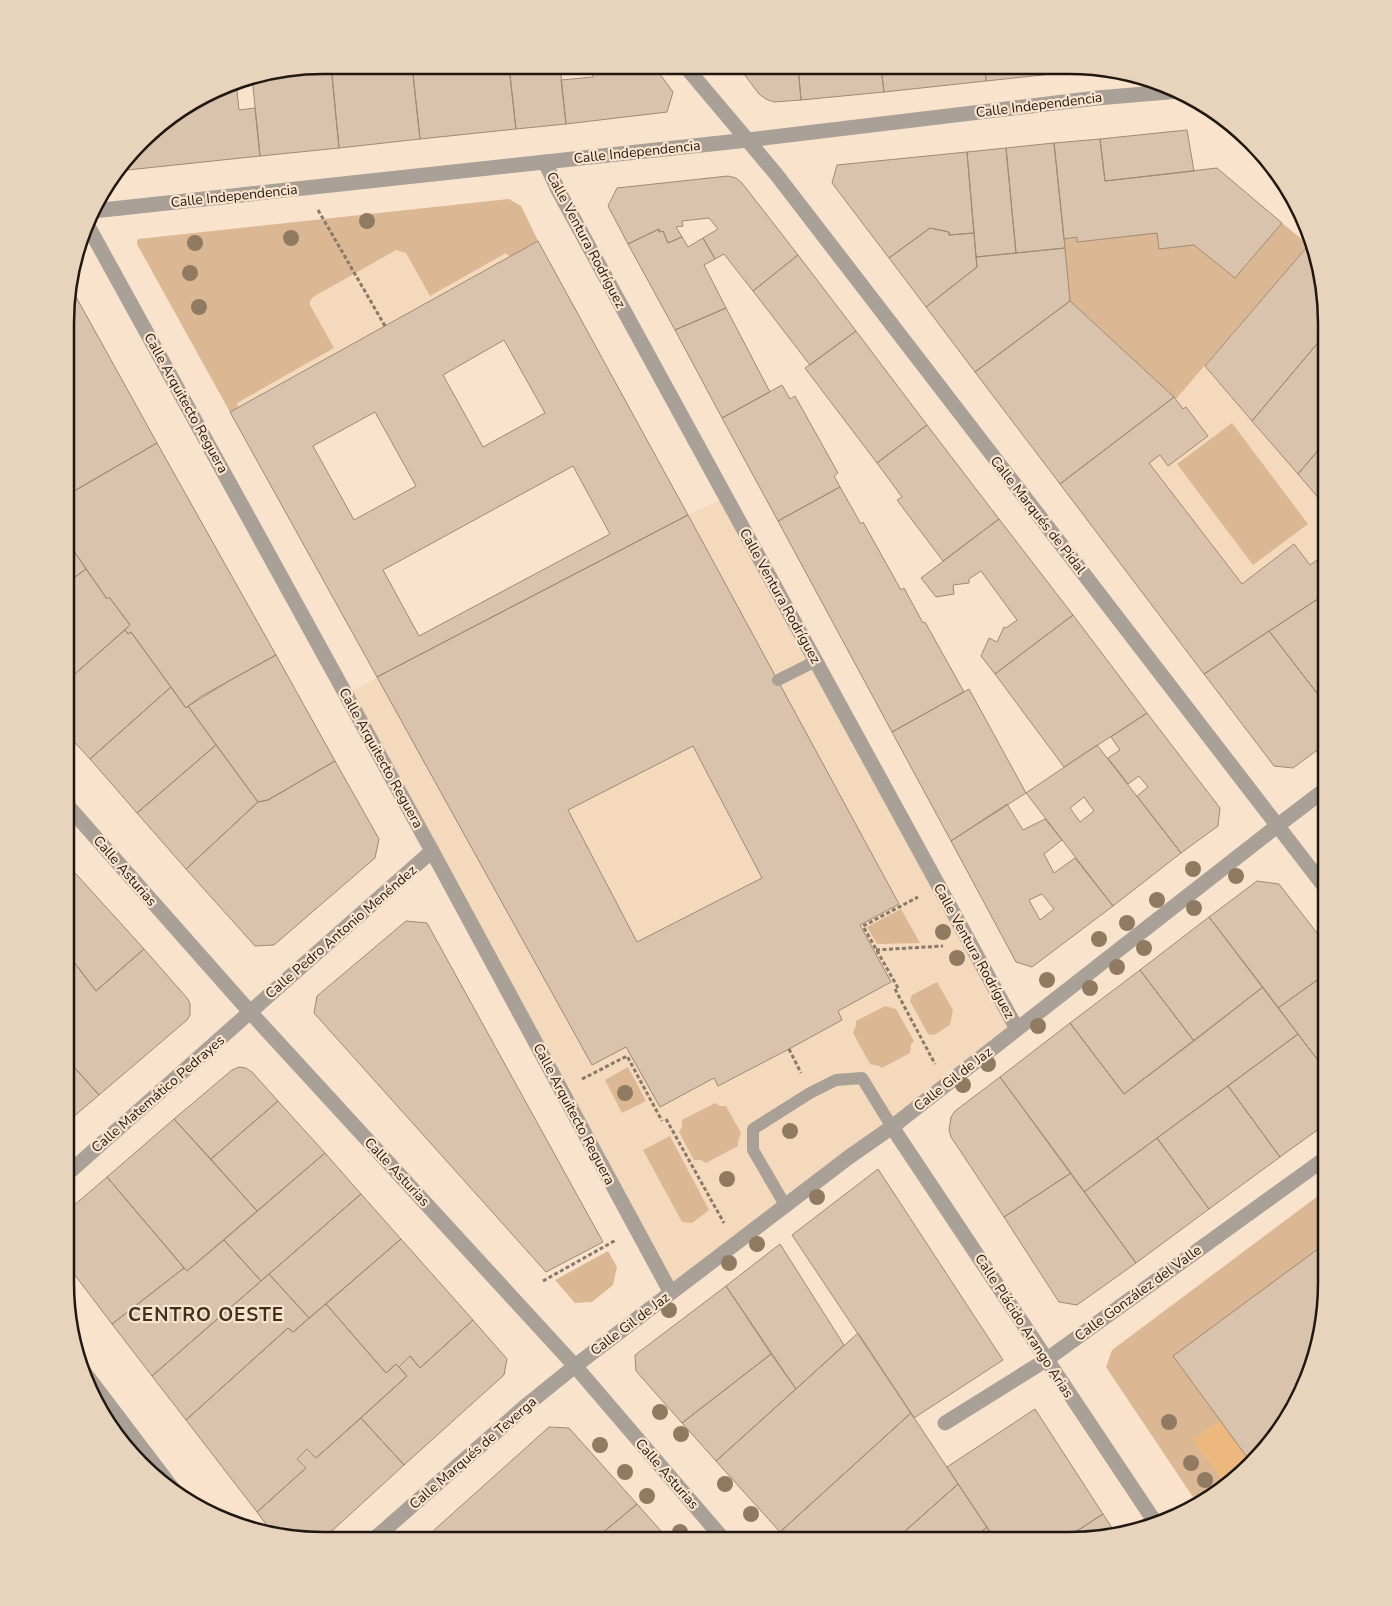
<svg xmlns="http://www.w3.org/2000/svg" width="1392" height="1606" font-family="'Nunito Sans',sans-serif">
<rect width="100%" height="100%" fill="#f9e3cc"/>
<path fill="#f4d9bc" d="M509,199L521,206L538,241L230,412L137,244V240L139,239Z
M1205,366L1327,508V593L1204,674L1060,484L1174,397L1176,399Z
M726,497L1017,1029L671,1293L346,694L688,515Z"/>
<path fill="#dbb893" d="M509,199L521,206L538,241L510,257L506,253L430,296L406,253L396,250L313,297L310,301V305L334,348L237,403L238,407L230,412L137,244V240L139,239Z
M1282,223L1309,245L1176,399L1070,301L1064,239L1077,237V242L1157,233L1159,249L1194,245L1234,277Z
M1232,423L1308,524L1253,565L1177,464Z
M901,909L920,943L877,944L867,927Z
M937,982L953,1010L950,1025L934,1035L928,1034L910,1001L912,995Z
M885,1006L896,1009L914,1041L911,1044L910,1053L882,1068L879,1066L870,1064L853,1033L856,1025V1021Z
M628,1067L646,1101L622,1113L605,1080Z
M715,1103L720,1106H726L741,1133L738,1142V1146L706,1163L701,1160H694L679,1132L682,1127V1120Z
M670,1136L709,1210L692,1223L682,1222L643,1150Z
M1326,1190V1300L1313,1366L1284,1426L1251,1466L1199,1506L1106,1367L1112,1350Z
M608,1251L617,1267L613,1285L592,1302L575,1303L555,1280Z"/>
<path fill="#ecb87d" d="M1221,1421L1252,1464L1226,1485L1192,1439Z"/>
<path fill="#d9c3ad" stroke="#9e8a75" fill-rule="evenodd" d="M323,65H331L339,148L260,156L252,77Z
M331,65H412L420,139L339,148Z
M412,65L509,66L516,129L420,139Z
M519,66H560L566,124L516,129L509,67Z
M591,66H654L673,92L667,112L566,124L561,80L593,77Z
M738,66H798L801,100L774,102L766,99L759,94Z
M798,66L881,67L884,92L801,100Z
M881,67H985L986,81L884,92Z
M985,67H1090L1089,70L986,81Z
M236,81L239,110L255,108L260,156L118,171L153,129Z
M1187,130L1194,171L1105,181L1100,139Z
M1100,139L1105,181L1217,168L1282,223L1235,278L1194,245L1159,249L1157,233L1077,242V237L1064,239L1054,143Z
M1054,143L1065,248L1016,253L1006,148Z
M1006,148L1016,253L976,257L967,152Z
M967,152L974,233L949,235V232L930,228L889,258L832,183L837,165Z
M728,176L736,178L742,183L798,255L753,291L724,254L715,259L703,238L718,229L709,218L682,221L683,226L676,227L682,237L668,243L663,231L659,232V229L628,244L608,206L617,188Z
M930,228L949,232V235L974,233L977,267L926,307L889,258Z
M659,229V232L663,231L668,243L682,237L688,247L703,238L715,259L704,265L726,308L675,330L628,244Z
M538,241L688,515L377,677L230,412ZM504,340L545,413L483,447L443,375ZM375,412L416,486L354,520L313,446ZM573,466L610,534L419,636L383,570Z
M1312,241L1318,256L1327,332L1252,421L1205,366Z
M1065,248L1070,301L975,372L926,307L977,267L976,257Z
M798,255L856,331L810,365L753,291Z
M70,286L157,443L69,494Z
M1070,301L1174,397L1060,484L975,372Z
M726,308L770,392L722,418L675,330Z
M856,331L927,425L877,463L805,368Z
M1327,332V440L1298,474L1252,421Z
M782,385L790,399L795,396L838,473L834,476L840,487L778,521L722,418Z
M1174,397L1183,409L1186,407L1208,436L1168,466L1160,455L1149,463L1242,584L1294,544L1310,565L1327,553V593L1204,674L1060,484Z
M927,425L999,519L943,561L897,500L902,497L877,463Z
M1327,440V508L1298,474Z
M157,443L276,655L200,697L186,708L131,632L128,634L125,630L130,625L109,597L107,599L69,544V494Z
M840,487L861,524L863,522L901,590L904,588L923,623L925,622L964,692L892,732L778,521Z
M688,515L899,904L860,925L891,982L838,1011L842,1020L789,1049L718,1086L714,1078L660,1107L626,1047L592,1065L377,677ZM693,746L762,878L637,942L568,810Z
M999,519L1073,615L995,674L981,656L989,638L997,642L1004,627L1006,628L1017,620L981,571L969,579V583L953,585L954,594L936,597L921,578Z
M69,544L86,569L68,582Z
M86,569L107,599L109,597L130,625L68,680V582Z
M1327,593V706L1269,631Z
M1073,615L1147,713L1064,767L995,674Z
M125,630L128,634L131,632L171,687L90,759L68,735V680Z
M1269,631L1327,706V743L1293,768L1274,766L1204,674Z
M276,655L335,761L268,800L258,802L188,706L229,681Z
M171,687L186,708L188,706L216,745L137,813L90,759Z
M969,689L1026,793L951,841L892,732Z
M1147,713L1220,808L1218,826L1181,853L1137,796L1148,787L1139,776L1128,784L1108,758L1120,750L1111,737Z
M216,745L258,802L186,869L137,813Z
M1097,745L1181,853L1113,906L1026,793ZM1084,797L1094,811L1080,822L1070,808Z
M335,761L379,839L375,858L274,945L255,946L186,869L258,802L268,800Z
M1007,804L1023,830L1045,819L1062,840L1044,854L1054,873L1075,858L1113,906L1032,967L1016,962L951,841ZM1042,894L1054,909L1040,920L1029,900Z
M67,864L144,949L96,991L67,953Z
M1257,881L1279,884L1327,946V973L1278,1008L1209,917Z
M1209,917L1263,987L1194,1041L1140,970Z
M406,921L427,923L603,1242L546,1272L314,1013L317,996Z
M144,949L187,998L190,1003V1015L187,1020L99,1095L66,1058L67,953L96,991Z
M1140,970L1194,1041L1124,1094L1070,1023Z
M1327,973V1072L1278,1008Z
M1263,987L1298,1034L1084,1192L1000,1077L1070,1023L1124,1094Z
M1298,1034L1327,1072V1123L1280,1157L1228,1086Z
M66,1058L99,1095L66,1123Z
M239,1067L246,1068L252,1072L278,1101L211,1159L174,1119L232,1070Z
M1000,1077L1071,1173L1004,1217L951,1137L949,1130L951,1117L955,1111Z
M1228,1086L1280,1157L1209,1209L1157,1138Z
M278,1101L325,1153L257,1211L211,1159Z
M174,1119L257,1211L187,1271L107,1177Z
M1157,1138L1209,1209L1136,1263L1084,1192Z
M325,1153L361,1194L261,1281L224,1240Z
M878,1169L1003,1360L914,1418L792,1235Z
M1071,1173L1136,1263L1077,1305L1059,1302L1004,1217Z
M107,1177L184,1268L112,1324L65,1262V1213Z
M361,1194L401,1239L309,1318L269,1274Z
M401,1239L473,1320L420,1368L410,1356L399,1367L396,1364L386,1373L326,1304Z
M224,1240L261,1281L152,1376L112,1324L184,1268L187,1271Z
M1326,1243V1300L1313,1366L1284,1426L1252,1464L1173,1356Z
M780,1244L844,1345L796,1389L726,1286Z
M269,1274L309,1318L293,1332L288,1328L186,1420L152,1376Z
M726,1286L771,1354L682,1423L636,1371L635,1355Z
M326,1304L386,1373L396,1364L407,1376L316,1458L307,1449L297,1459L306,1468L257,1512L186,1420L288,1328L293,1332Z
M473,1320L507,1359L504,1375L404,1465L361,1418L407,1376L399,1367L410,1356L420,1368Z
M858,1333L911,1413L780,1532L716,1461Z
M771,1354L796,1389L716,1461L682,1423Z
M1035,1409L1103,1514L1063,1540H1046L1041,1534L1031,1540H995L947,1467Z
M911,1413L958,1484L895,1540H787L780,1532Z
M361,1418L404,1465L322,1540H306L273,1534L257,1512L306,1468L297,1459L307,1449L316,1458Z
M549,1427L569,1428L637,1504L594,1540H423Z
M958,1484L987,1527L972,1540H895Z
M637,1504L669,1540H594Z
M1103,1514L1116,1534L1086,1540H1063Z
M987,1527L995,1540H972Z"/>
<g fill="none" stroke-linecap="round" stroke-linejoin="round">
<path stroke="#88796a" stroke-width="3" stroke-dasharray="4 2.5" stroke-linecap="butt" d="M318,210L385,326
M876,950L943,946
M898,988L863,926L918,897
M895,989L935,1064
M789,1049L801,1073
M582,1079L627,1056L662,1121
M666,1119L724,1223
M543,1281L616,1240"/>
<path stroke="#a9a097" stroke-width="12" d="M778,680L816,661
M785,1205L753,1150V1129L810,1093L836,1080L862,1078L892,1127"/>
<path stroke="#a9a097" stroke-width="15" d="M1277,826L1327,788
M66,1175L432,851
M1046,1360L1327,1157"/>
<path stroke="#a9a097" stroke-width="15" d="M685,66L776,174L1327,890
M545,162L559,192L1017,1029
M88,226L432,851L671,1293
M67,805L250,1012L575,1366L724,1540
M892,1127L1157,1525
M81,1368L179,1497
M945,1423L1046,1360
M373,1540L528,1404L575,1366L849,1157L892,1127L1277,826"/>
<path stroke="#a9a097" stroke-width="15" d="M93,211L748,140L1097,98L1180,91"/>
</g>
<g fill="#907b62">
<circle cx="367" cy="221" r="8"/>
<circle cx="291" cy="238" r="8"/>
<circle cx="195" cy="243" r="8"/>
<circle cx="190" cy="273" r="8"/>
<circle cx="199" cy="307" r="8"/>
<circle cx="1193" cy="869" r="8"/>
<circle cx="1236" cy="876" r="8"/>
<circle cx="1157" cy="900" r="8"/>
<circle cx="1194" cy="908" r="8"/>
<circle cx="1127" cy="923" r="8"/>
<circle cx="943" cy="932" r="8"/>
<circle cx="1099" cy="939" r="8"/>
<circle cx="1144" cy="948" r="8"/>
<circle cx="957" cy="958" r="8"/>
<circle cx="1117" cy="967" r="8"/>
<circle cx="1047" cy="980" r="8"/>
<circle cx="1090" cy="988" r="8"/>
<circle cx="1038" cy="1026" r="8"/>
<circle cx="988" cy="1064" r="8"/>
<circle cx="963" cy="1085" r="8"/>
<circle cx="625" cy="1093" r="8"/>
<circle cx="790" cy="1131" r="8"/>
<circle cx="727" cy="1179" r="8"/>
<circle cx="817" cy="1197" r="8"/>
<circle cx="757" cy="1244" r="8"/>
<circle cx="729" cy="1263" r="8"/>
<circle cx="669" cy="1310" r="8"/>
<circle cx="660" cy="1412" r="8"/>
<circle cx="1169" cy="1422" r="8"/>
<circle cx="681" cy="1434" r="8"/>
<circle cx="600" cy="1445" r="8"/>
<circle cx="1191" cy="1463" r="8"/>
<circle cx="625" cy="1472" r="8"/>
<circle cx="1205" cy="1480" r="8"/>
<circle cx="725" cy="1484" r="8"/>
<circle cx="647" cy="1496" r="8"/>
<circle cx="751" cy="1514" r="8"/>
<circle cx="680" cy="1532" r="8"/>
</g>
<g text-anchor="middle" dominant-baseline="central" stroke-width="4.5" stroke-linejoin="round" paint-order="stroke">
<g font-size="14" fill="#211911" stroke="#f9e3cc">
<text transform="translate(1039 105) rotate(-7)">Calle Independencia</text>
<text transform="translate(637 152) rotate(-6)">Calle Independencia</text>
<text transform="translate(234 196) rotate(-6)">Calle Independencia</text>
<text transform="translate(586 240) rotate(62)">Calle Ventura Rodríguez</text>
<text transform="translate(186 403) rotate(61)">Calle Arquitecto Reguera</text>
<text transform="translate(1038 515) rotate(52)">Calle Marqués de Pidal</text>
<text transform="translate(780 596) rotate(61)">Calle Ventura Rodríguez</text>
<text transform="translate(381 758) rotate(61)">Calle Arquitecto Reguera</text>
<text transform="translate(125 871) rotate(49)">Calle Asturias</text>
<text transform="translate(341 932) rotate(-41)">Calle Pedro Antonio Menéndez</text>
<text transform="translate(974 951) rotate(61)">Calle Ventura Rodríguez</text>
<text transform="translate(953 1079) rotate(-38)">Calle Gil de Jaz</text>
<text transform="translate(158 1094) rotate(-41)">Calle Matemático Pedrayes</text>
<text transform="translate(574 1114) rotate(62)">Calle Arquitecto Reguera</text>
<text transform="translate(397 1172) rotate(47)">Calle Asturias</text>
<text transform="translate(1138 1293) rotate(-36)">Calle González del Valle</text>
<text transform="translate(630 1324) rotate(-37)">Calle Gil de Jaz</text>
<text transform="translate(1024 1326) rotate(57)">Calle Plácido Arango Arias</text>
<text transform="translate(473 1453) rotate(-41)">Calle Marqués de Teverga</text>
<text transform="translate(667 1474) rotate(49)">Calle Asturias</text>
</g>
<g font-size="19" font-weight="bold" letter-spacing="1" fill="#40301d" stroke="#f9e3cc">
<text x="206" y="1315">CENTRO OESTE</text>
</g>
</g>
<path d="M0 0H1392V1606H0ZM323 74H1069A249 249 0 0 1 1318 323V1283A249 249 0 0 1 1069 1532H323A249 249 0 0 1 74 1283V323A249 249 0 0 1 323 74Z" fill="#e8d3bd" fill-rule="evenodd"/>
<path fill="none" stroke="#211911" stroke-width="2.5" d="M323 74H1069A249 249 0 0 1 1318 323V1283A249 249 0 0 1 1069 1532H323A249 249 0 0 1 74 1283V323A249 249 0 0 1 323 74Z"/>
</svg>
